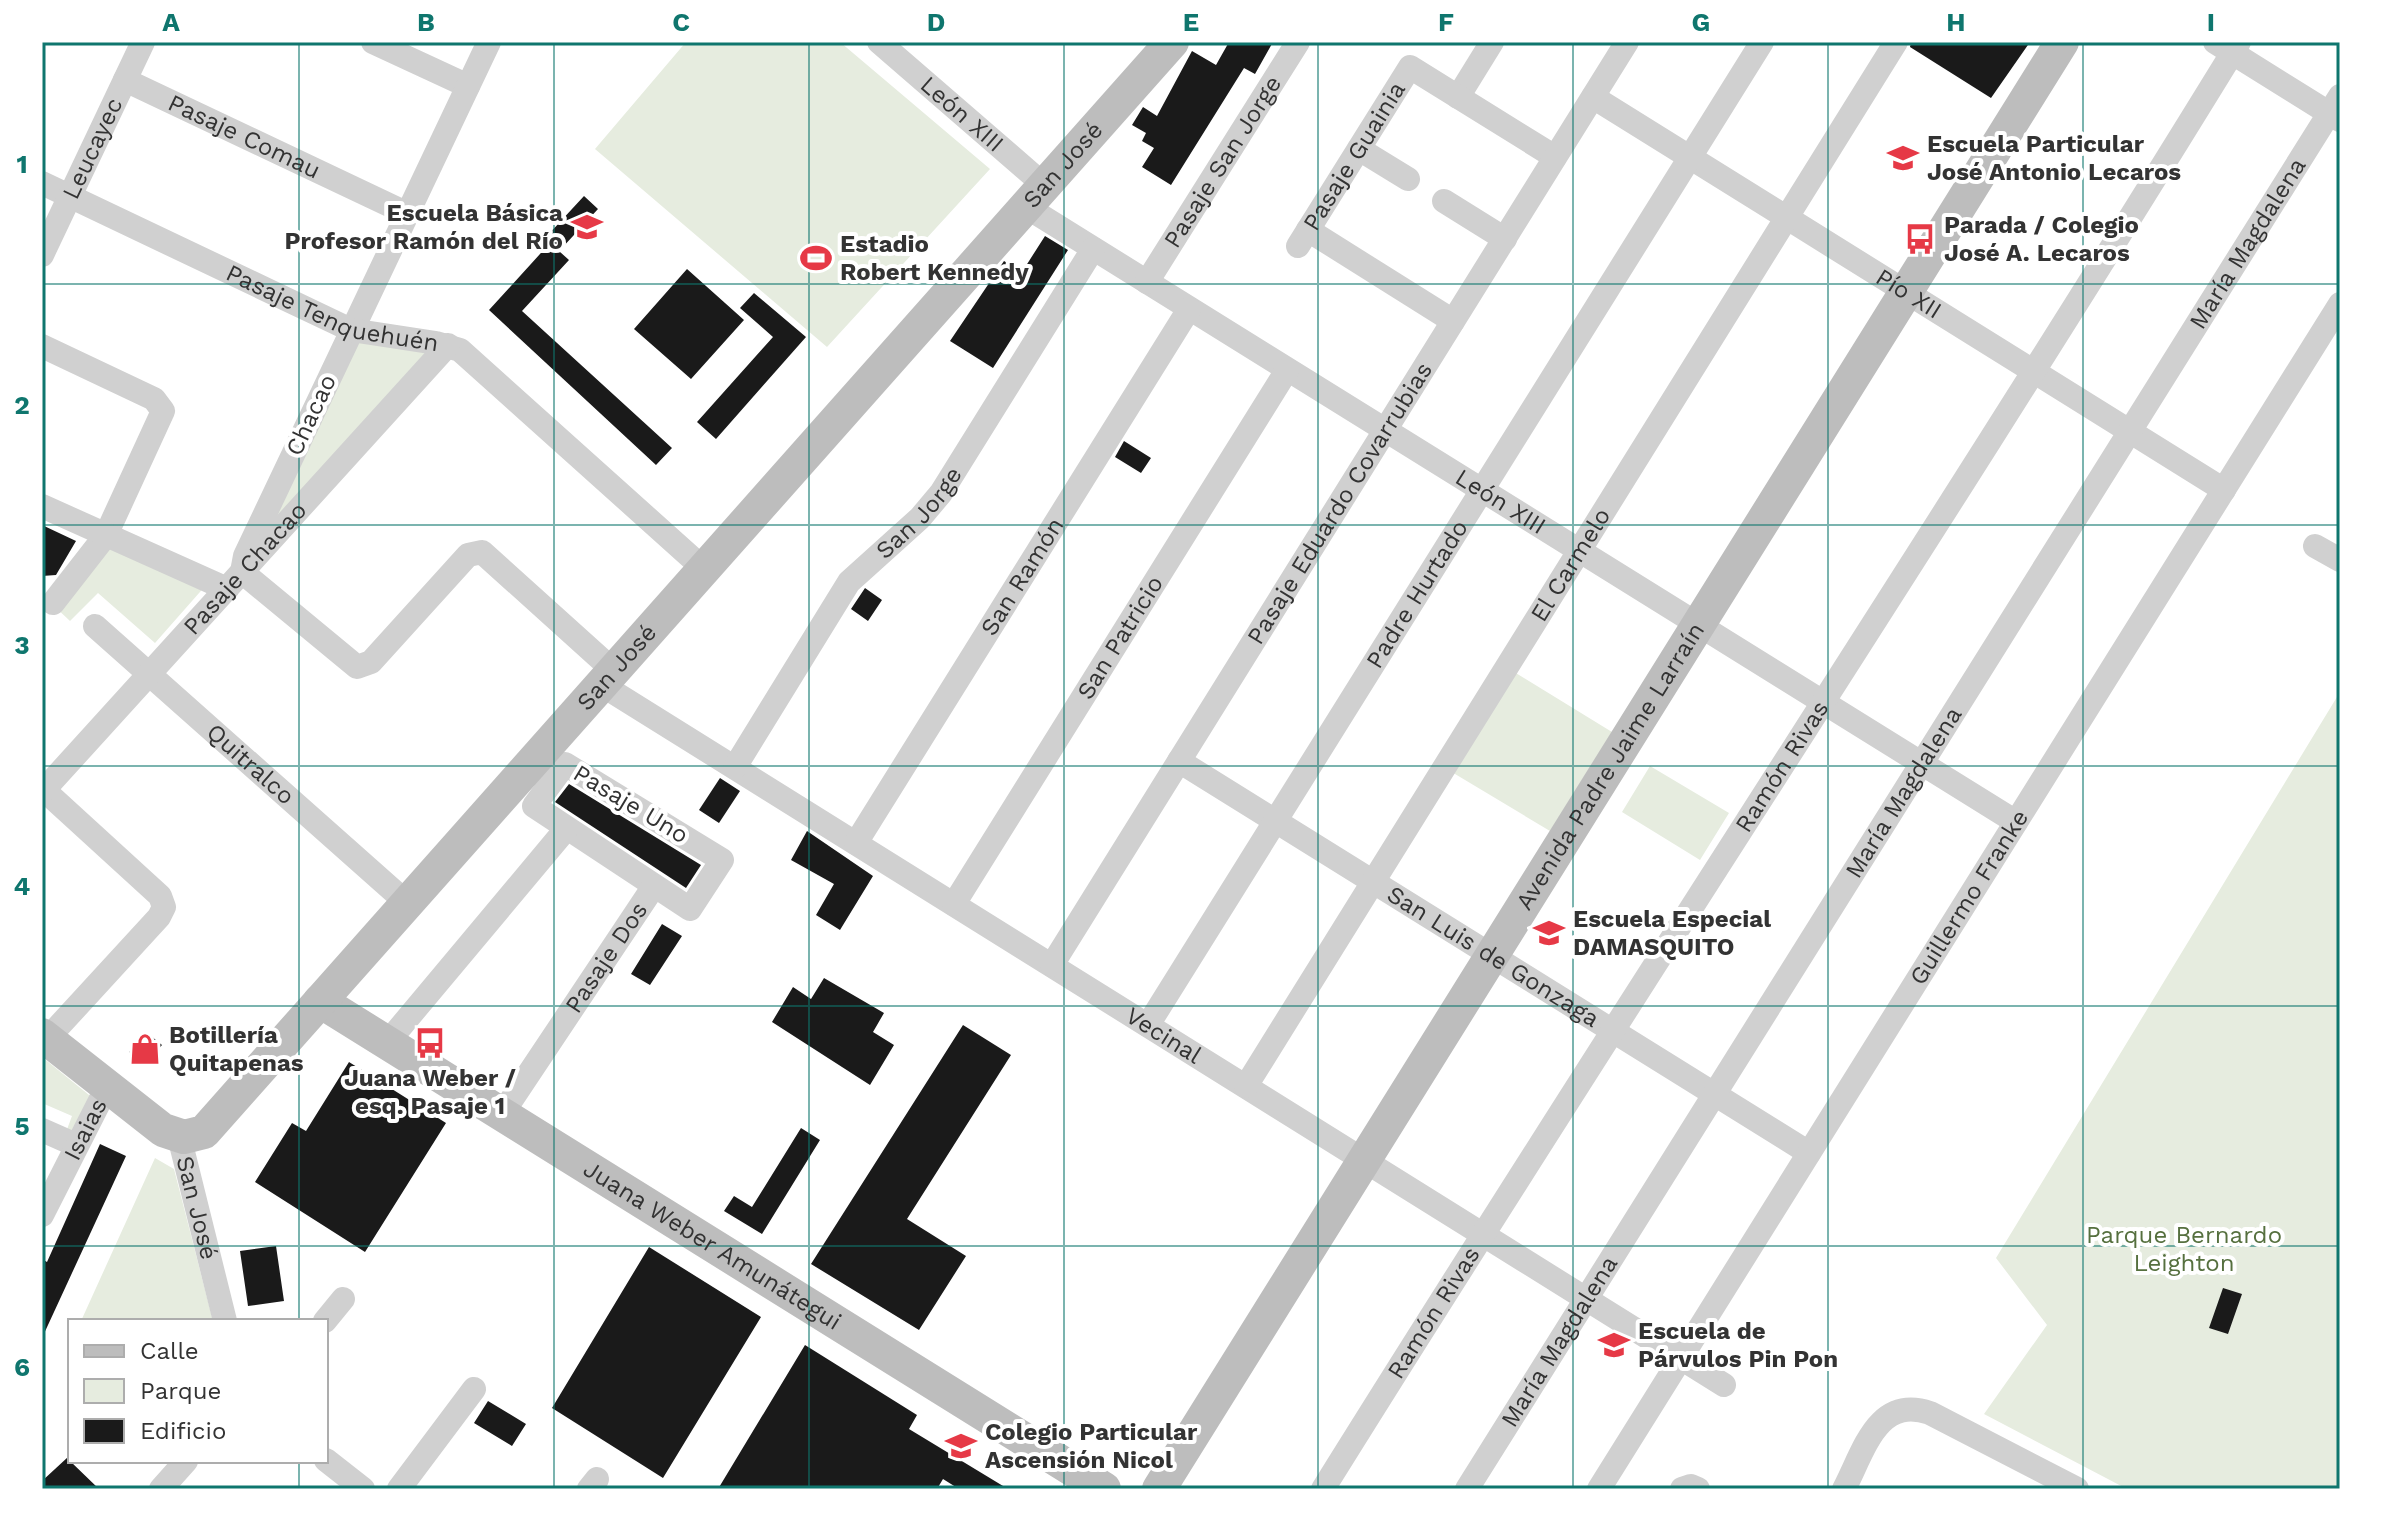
<svg xmlns="http://www.w3.org/2000/svg" width="2382" height="1531" font-family="'Work Sans',sans-serif">
<rect width="100%" height="100%" fill="#fff"/>
<path fill="#e6ecdf" d="M686,42H840L990,169L827,347L595,149Z
M359,333L441,348L250,558Z
M100,537L207,584L155,643L98,593L70,621L53,605Z
M1506,667L1612,732L1550,831L1445,768Z
M2340,692V1489H2127L1984,1414L2047,1325L1996,1258Z
M1650,766L1729,813L1700,860L1622,812Z
M42,1057L94,1099L79,1131L66,1132L72,1116L42,1103Z
M155,1158L174,1169L213,1321H81Z"/>
<path fill="#1a1a1a" d="M1229,42H1273L1255,74L1244,68L1171,185L1142,167L1154,148L1142,141L1146,133L1132,125L1143,107L1157,116L1192,51L1216,65Z
M1911,42H2030L1991,98L1910,47Z
M584,196L598,209L561,249L547,236Z
M1045,236L1068,250L993,368L950,341L1004,261L1022,272Z
M550,243L569,260L522,311L672,448L656,465L489,310Z
M687,269L744,320L691,379L634,329Z
M754,293L806,337L716,439L697,422L773,337L740,308Z
M1124,441L1151,458L1141,473L1115,457Z
M42,525L76,541L56,575L42,576Z
M865,588L882,600L868,621L851,609Z
M720,778L740,791L719,823L699,810Z
M569,784L701,865L686,888L555,802Z
M807,831L873,876L840,930L816,915L834,884L791,860Z
M662,924L682,936L650,985L631,974Z
M824,978L884,1013L873,1032L894,1045L870,1085L772,1022L793,987L811,999Z
M963,1025L1011,1055L907,1219L966,1256L919,1330L811,1264Z
M146,1032L162,1045L144,1066L129,1052Z
M349,1062L446,1123L365,1252L255,1182L292,1123L306,1131Z
M801,1128L820,1140L762,1234L724,1211L734,1196L752,1207Z
M100,1144L126,1156L42,1338V1259L47,1262Z
M276,1246L284,1301L248,1306L240,1251Z
M649,1247L761,1317L663,1478L552,1408Z
M2223,1288L2242,1294L2228,1334L2209,1328Z
M805,1345L917,1415L909,1429L1008,1489H959L943,1479L937,1489H718Z
M488,1401L526,1424L512,1446L474,1423Z
M68,1457L70,1461L99,1489H42V1481Z"/>
<g fill="none" stroke-linecap="round" stroke-linejoin="round">
<g stroke="#d0d0d0" stroke-width="24">
<path d="M373,42L468,86"/>
<path d="M489,42L245,556L242,572L357,667L371,662L468,555L482,552L614,671"/>
<path id="s1" d="M879,42L1044,185"/>
<path d="M2215,42L2340,120"/>
<path id="s2" d="M125,80L406,213"/>
<path d="M1458,97L1492,42"/>
<path id="s3" d="M1593,97L2224,490"/>
<path d="M1359,149L1408,179"/>
<path id="s4" d="M42,183L351,330L436,343L460,350L704,569"/>
<path d="M1444,201L1505,239"/>
<path id="s5" d="M1025,206L2016,822"/>
<path d="M1308,230L1453,321"/>
<path id="s6" d="M1298,246L1410,67L1555,157"/>
<path id="s7" d="M42,255L143,42"/>
<path id="s8" d="M1147,282L1298,42"/>
<path d="M42,346L154,399L163,411L106,535L53,603"/>
<path d="M42,506L227,589"/>
<path d="M2315,546L2340,560"/>
<path id="s9" d="M95,626L407,903"/>
<path id="s10" d="M602,685L1724,1385"/>
<path id="s11" d="M1179,761L1809,1153"/>
<path d="M565,764L722,860L690,909L534,806Z"/>
<path id="s12" d="M735,767L849,582L920,518L941,493L1093,249"/>
<path d="M44,790L160,896L164,907L159,917L47,1039"/>
<path id="s13" d="M42,792L448,345"/>
<path id="s14" d="M856,843L1189,309"/>
<path id="s15" d="M954,904L1287,370"/>
<path id="s16" d="M1052,965L1627,42"/>
<path id="s17" d="M1148,1025L1762,42"/>
<path d="M387,1043L566,829"/>
<path id="s18" d="M1246,1086L1896,42"/>
<path id="s19" d="M502,1114L654,886"/>
<path d="M42,1130L76,1145"/>
<path id="s20" d="M179,1136L225,1321"/>
<path id="s21" d="M42,1215L107,1087"/>
<path d="M325,1321L343,1299"/>
<path d="M326,1460L363,1489"/>
<path d="M161,1489L186,1461"/>
<path d="M399,1489L474,1389"/>
<path d="M589,1489L597,1479"/>
<path id="s22" d="M1323,1489C1625,1004 1940,529 2239,42"/>
<path id="s23" d="M1467,1489L2340,96"/>
<path id="s24" d="M1599,1489L2340,304"/>
<path d="M1682,1489L1691,1486L1698,1489"/>
<path d="M1844,1489C1864,1451 1877,1395 1930,1413L2077,1489"/>
</g>
<g stroke="#bdbdbd" stroke-width="34">
<path id="s25" d="M320,1001L1104,1489"/>
<path id="s26" d="M42,1035L163,1130L184,1137L204,1132L1172,42"/>
<path id="s27" d="M1159,1489L2062,42"/>
</g>
</g>
<path fill="none" stroke="#0f766e" stroke-width="2" stroke-opacity="0.55" d="M299,42V1321M554,42V1489M809,42V1489M1064,42V1489M1318,42V1489M1573,42V1489M1828,42V1489M2083,42V1489M42,284H2340M42,525H2340M42,766H2340M42,1006H2340M42,1246H2340M299,1461V1489"/>
<defs>
<symbol id="school-bare" viewBox="-9 -9 18 18"><path d="M0-5L7-2L0 1L-7-2ZM-4 1L0 2.5L4 1V4Q0 6-4 4Z" fill="#e63946" stroke="#fff" stroke-width="2.5" paint-order="stroke"/></symbol>
<symbol id="bus-bare" viewBox="-9 -9 18 18"><path d="M-5-6H5V4H4V6H2V4H-2V6H-4V4H-5ZM-3.5-4V0h7V-4ZM-3.5 1.2v1.5H-2V1.2ZM2 1.2v1.5H3.5V1.2Z" fill="#e63946" stroke="#fff" stroke-width="2.5" paint-order="stroke"/></symbol>
<symbol id="stadium-bare" viewBox="-9 -9 18 18"><path d="M0-5a6.5 5 0 1 0 0 10a6.5 5 0 1 0 0-10ZM-3.5-1.8h7v3.6h-7Z" fill="#e63946" stroke="#fff" stroke-width="2.5" paint-order="stroke"/></symbol>
<symbol id="shop-bare" viewBox="-9 -9 18 18"><path d="M-5-2.5h2.3a2.7 3.5 0 0 1 5.4 0H5L5.5 6h-11ZM-1.5-2.5h3a1.5 2.3 0 0 0-3 0Z" fill="#e63946" stroke="#fff" stroke-width="2.5" paint-order="stroke"/></symbol>
</defs>
<g fill-rule="evenodd">
<use href="#school-bare" x="1881" y="136" width="44" height="44"/>
<use href="#school-bare" x="565" y="205" width="44" height="44"/>
<use href="#bus-bare" x="1898" y="217" width="44" height="44"/>
<use href="#stadium-bare" x="794" y="236" width="44" height="44"/>
<use href="#school-bare" x="1527" y="911" width="44" height="44"/>
<use href="#bus-bare" x="408" y="1021" width="44" height="44"/>
<use href="#shop-bare" x="123" y="1027" width="44" height="44"/>
<use href="#school-bare" x="1592" y="1323" width="44" height="44"/>
<use href="#school-bare" x="939" y="1424" width="44" height="44"/>
</g>
<g text-anchor="middle" dominant-baseline="central" stroke-width="8" stroke-linejoin="round" paint-order="stroke">
<g font-size="24" fill="#333" stroke="#fff">
<text stroke="none"><textPath href="#s1" startOffset="110">León XIII</textPath></text>
<text stroke="none"><textPath href="#s2" startOffset="132">Pasaje Comau</textPath></text>
<text stroke="none"><textPath href="#s7" startOffset="118">Leucayec</textPath></text>
<text stroke="none"><textPath href="#s6" startOffset="106">Pasaje Guainia</textPath></text>
<text stroke="none"><textPath href="#s8" startOffset="142">Pasaje San Jorge</textPath></text>
<text stroke="none"><textPath href="#s26" startOffset="1490">San José</textPath></text>
<text stroke="none"><textPath href="#s23" startOffset="1470">María Magdalena</textPath></text>
<text stroke="none"><textPath href="#s3" startOffset="372">Pío XII</textPath></text>
<text stroke="none"><textPath href="#s4" startOffset="318">Pasaje Tenquehuén</textPath></text>
<text transform="translate(311 415) rotate(-65)">Chacao</text>
<text stroke="none"><textPath href="#s5" startOffset="560">León XIII</textPath></text>
<text stroke="none"><textPath href="#s16" startOffset="544">Pasaje Eduardo Covarrubias</textPath></text>
<text stroke="none"><textPath href="#s12" startOffset="316">San Jorge</textPath></text>
<text stroke="none"><textPath href="#s18" startOffset="614">El Carmelo</textPath></text>
<text stroke="none"><textPath href="#s13" startOffset="302">Pasaje Chacao</textPath></text>
<text stroke="none"><textPath href="#s14" startOffset="314">San Ramón</textPath></text>
<text stroke="none"><textPath href="#s17" startOffset="508">Padre Hurtado</textPath></text>
<text stroke="none"><textPath href="#s15" startOffset="314">San Patricio</textPath></text>
<text stroke="none"><textPath href="#s26" startOffset="818">San José</textPath></text>
<text stroke="none"><textPath href="#s9" startOffset="208">Quitralco</textPath></text>
<text stroke="none"><textPath href="#s27" startOffset="852">Avenida Padre Jaime Larraín</textPath></text>
<text stroke="none"><textPath href="#s22" startOffset="856">Ramón Rivas</textPath></text>
<text stroke="none"><textPath href="#s23" startOffset="822">María Magdalena</textPath></text>
<text transform="translate(631 804) rotate(31)">Pasaje Uno</text>
<text stroke="none"><textPath href="#s24" startOffset="698">Guillermo Franke</textPath></text>
<text stroke="none"><textPath href="#s19" startOffset="188">Pasaje Dos</textPath></text>
<text stroke="none"><textPath href="#s11" startOffset="370">San Luis de Gonzaga</textPath></text>
<text stroke="none"><textPath href="#s10" startOffset="662">Vecinal</textPath></text>
<text stroke="none"><textPath href="#s21" startOffset="96">Isaias</textPath></text>
<text stroke="none"><textPath href="#s20" startOffset="74">San José</textPath></text>
<text stroke="none"><textPath href="#s25" startOffset="462">Juana Weber Amunátegui</textPath></text>
<text stroke="none"><textPath href="#s22" startOffset="208">Ramón Rivas</textPath></text>
<text stroke="none"><textPath href="#s23" startOffset="174">María Magdalena</textPath></text>
</g>
<g font-size="24" font-weight="bold" fill="#333" stroke="#fff" text-anchor="start">
<text x="1927" y="144">Escuela Particular<tspan x="1927" dy="28">José Antonio Lecaros</tspan></text>
<text x="563" y="213" text-anchor="end">Escuela Básica<tspan x="563" dy="28">Profesor Ramón del Río</tspan></text>
<text x="1944" y="225">Parada / Colegio<tspan x="1944" dy="28">José A. Lecaros</tspan></text>
<text x="840" y="244">Estadio<tspan x="840" dy="28">Robert Kennedy</tspan></text>
<text x="1573" y="919">Escuela Especial<tspan x="1573" dy="28">DAMASQUITO</tspan></text>
<text x="169" y="1035">Botillería<tspan x="169" dy="28">Quitapenas</tspan></text>
<text x="430" y="1078" text-anchor="middle">Juana Weber /<tspan x="430" dy="28">esq. Pasaje 1</tspan></text>
<text x="1638" y="1331">Escuela de<tspan x="1638" dy="28">Párvulos Pin Pon</tspan></text>
<text x="985" y="1432">Colegio Particular<tspan x="985" dy="28">Ascensión Nicol</tspan></text>
</g>
<g font-size="24" fill="#56703f" stroke="#fff">
<text x="2184" y="1235">Parque Bernardo<tspan x="2184" dy="28">Leighton</tspan></text>
</g>
</g>
<rect width="2382" height="1531" fill="none" stroke="#ffffff" stroke-width="88"/>
<rect x="68" y="1319" width="260" height="144" fill="#ffffff" stroke="#adadad" stroke-width="2"/>
<rect x="84" y="1345" width="40" height="12" fill="#bdbdbd" stroke="#adadad" stroke-width="2"/>
<text x="140" y="1359" font-size="24" fill="#333333">Calle</text>
<rect x="84" y="1379" width="40" height="24" fill="#e6ecdf" stroke="#adadad" stroke-width="2"/>
<text x="140" y="1399" font-size="24" fill="#333333">Parque</text>
<rect x="84" y="1419" width="40" height="24" fill="#1a1a1a" stroke="#adadad" stroke-width="2"/>
<text x="140" y="1439" font-size="24" fill="#333333">Edificio</text>
<rect x="44" y="44" width="2294" height="1443" fill="none" stroke="#0f766e" stroke-width="3"/>
<g font-size="26" text-anchor="middle" font-weight="bold" fill="#0f766e">
<text x="171" y="31">A</text>
<text x="426" y="31">B</text>
<text x="681" y="31">C</text>
<text x="936" y="31">D</text>
<text x="1191" y="31">E</text>
<text x="1446" y="31">F</text>
<text x="1701" y="31">G</text>
<text x="1956" y="31">H</text>
<text x="2211" y="31">I</text>
<text x="22" y="173">1</text>
<text x="22" y="414">2</text>
<text x="22" y="654">3</text>
<text x="22" y="895">4</text>
<text x="22" y="1135">5</text>
<text x="22" y="1376">6</text>
</g>
</svg>
